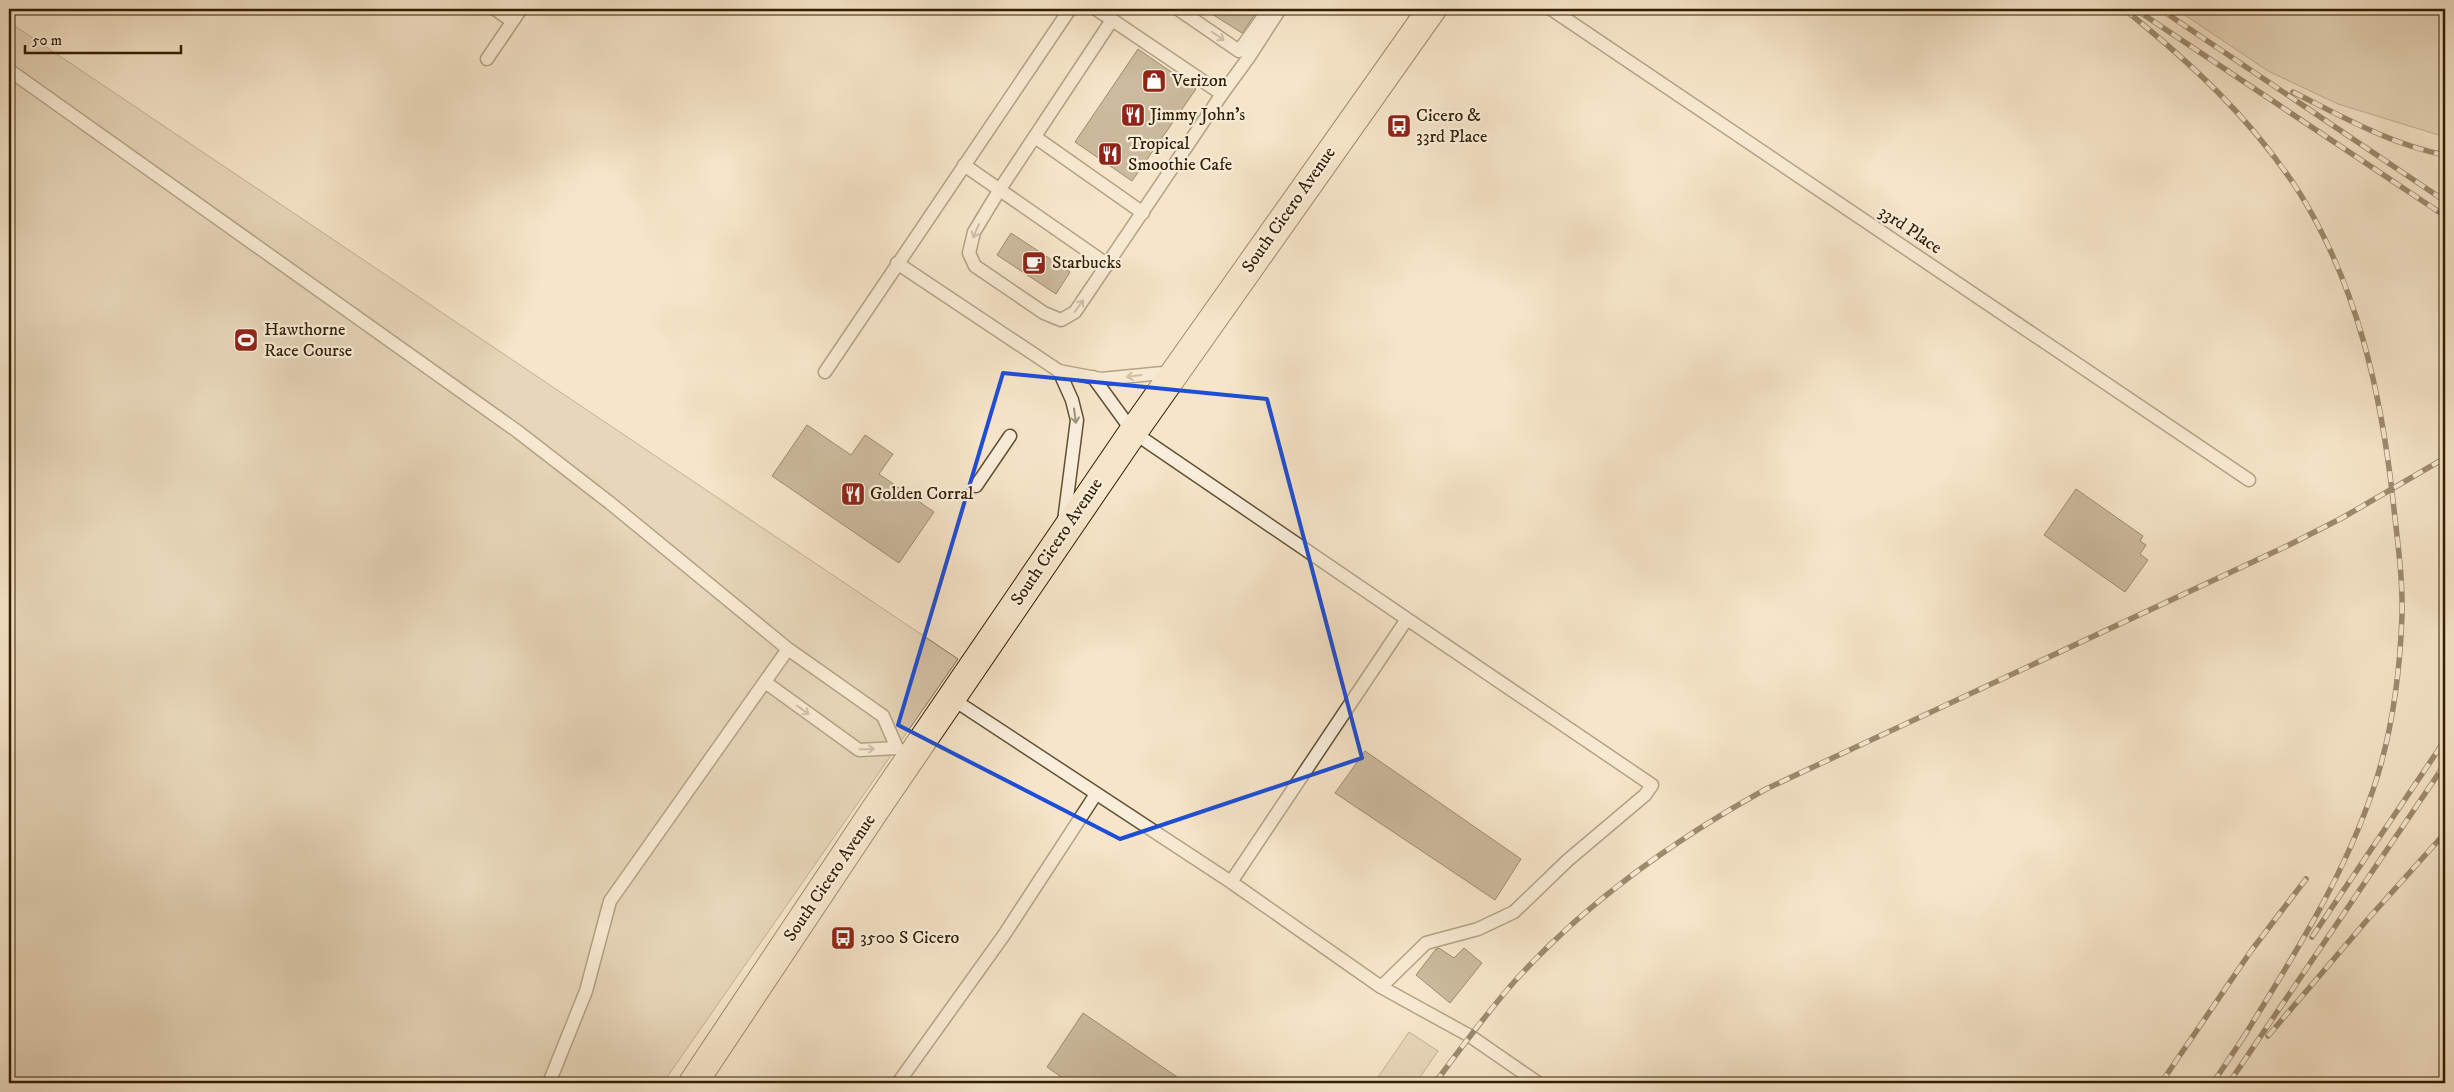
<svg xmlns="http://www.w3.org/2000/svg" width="2454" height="1092" font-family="'IM FELL DW Pica',serif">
<rect width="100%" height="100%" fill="#f6e5c9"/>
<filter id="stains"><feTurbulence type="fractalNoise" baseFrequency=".004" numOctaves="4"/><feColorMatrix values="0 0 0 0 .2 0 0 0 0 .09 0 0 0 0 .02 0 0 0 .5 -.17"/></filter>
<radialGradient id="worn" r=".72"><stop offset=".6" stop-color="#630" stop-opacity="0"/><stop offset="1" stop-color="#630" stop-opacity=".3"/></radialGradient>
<path fill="#d5c3a7" stroke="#837054" d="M2176,9H2445V137L2338,104L2268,71Z
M9,22L958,659L663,1083H9Z
M1409,1032L1438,1051L1416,1083H1374Z"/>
<path fill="#978569" stroke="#311e01" d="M1204,9H1259L1242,33Z
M1138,49L1196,89L1132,181L1075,142Z
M1011,233L1070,272L1056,294L997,255Z
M807,425L851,455L865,435L893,454L879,474L934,512L899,563L772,476Z
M2076,489L2143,536L2140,541L2146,545L2140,554L2148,560L2125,592L2044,535Z
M1365,751L1521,859L1495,900L1335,793Z
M1439,948L1454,958L1464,948L1482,963L1450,1003L1416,975L1436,949Z
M1083,1013L1186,1083H1070L1047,1067Z"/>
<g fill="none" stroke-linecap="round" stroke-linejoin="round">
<defs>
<path id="service" d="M495,9L512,21
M1096,9L1222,94
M1178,9L1239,51L1269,9
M1551,9L2249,480
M1112,20L1000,189L974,232L969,253L975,266L1044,313L1061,320L1075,312L1222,94L1249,57L1280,9
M487,59L521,9
M9,70L517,431L610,503L788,649L883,716L897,748L911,757
M1035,137L1143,213
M964,165L1108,265
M897,263L1059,371L1101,379L1173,372
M1059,371L1072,400L1077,420L1064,521
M825,372L1070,9
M1093,377L1133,432L1407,619
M976,486L1010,436
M765,682L859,750L897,748
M951,698L1231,882L1381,987L1470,1036L1538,1083
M1231,882L1407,619L1652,785L1645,795L1568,860L1514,912L1478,929L1426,943L1381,987
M549,1083L586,991L610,901L788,649
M898,1083L1004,935L1096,794"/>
<path id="primary" d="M693,1083L875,810L1133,432L1432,9"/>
</defs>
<use href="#service" stroke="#625033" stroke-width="15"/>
<use href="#primary" stroke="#311e01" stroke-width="30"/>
<use href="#service" stroke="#f9eedc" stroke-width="12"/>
<use href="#primary" stroke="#f6e5c9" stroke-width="28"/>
<defs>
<path id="rail" d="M2124,9C2191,63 2251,118 2299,192C2357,285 2381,392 2393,500C2397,538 2403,577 2402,615C2400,672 2392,733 2374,787C2344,877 2293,957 2243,1038
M2135,9L2445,216
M2160,9L2445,201
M2293,92C2341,116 2392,145 2445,155
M2312,937L2445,740
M2268,1036L2368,919L2445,833
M1435,1083C1460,1049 1486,1014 1514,982C1585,903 1674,840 1766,789L2289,545L2342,518L2445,458
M2161,1083L2251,951L2306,879
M2213,1083L2247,1032
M2229,1083L2445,764"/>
</defs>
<use href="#rail" stroke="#311e01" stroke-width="5.5"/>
<use href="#rail" stroke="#f9eedc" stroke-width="4" stroke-dasharray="11" stroke-linecap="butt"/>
</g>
<defs><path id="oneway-shaft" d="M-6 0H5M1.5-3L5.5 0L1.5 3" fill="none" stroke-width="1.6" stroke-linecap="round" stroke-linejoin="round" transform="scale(1.25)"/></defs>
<g stroke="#9f9079">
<use href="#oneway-shaft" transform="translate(1218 36) rotate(35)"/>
<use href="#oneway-shaft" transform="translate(976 231) rotate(114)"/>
<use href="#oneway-shaft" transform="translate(1079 306) rotate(-53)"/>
<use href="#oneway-shaft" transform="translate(1134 376) rotate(173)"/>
<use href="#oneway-shaft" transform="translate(1075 416) rotate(82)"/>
<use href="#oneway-shaft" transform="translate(803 710) rotate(36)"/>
<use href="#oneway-shaft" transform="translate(867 749) rotate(-1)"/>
</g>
<path d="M0 0H2454V1092H0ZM1003,373L1267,399L1362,758L1120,839L898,725Z" fill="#f6e5c9" fill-opacity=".55" fill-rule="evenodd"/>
<path fill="none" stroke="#1d4ed8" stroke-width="4" stroke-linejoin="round" d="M1003,373L1267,399L1362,758L1120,839L898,725Z"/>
<defs>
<symbol id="shop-square" viewBox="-11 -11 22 22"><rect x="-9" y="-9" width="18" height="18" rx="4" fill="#8f2418" stroke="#f9eedc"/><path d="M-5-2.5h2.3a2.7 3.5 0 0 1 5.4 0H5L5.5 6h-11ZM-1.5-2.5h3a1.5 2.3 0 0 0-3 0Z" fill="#fff"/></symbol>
<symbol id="restaurant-square" viewBox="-11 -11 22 22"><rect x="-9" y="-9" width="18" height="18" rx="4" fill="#8f2418" stroke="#f9eedc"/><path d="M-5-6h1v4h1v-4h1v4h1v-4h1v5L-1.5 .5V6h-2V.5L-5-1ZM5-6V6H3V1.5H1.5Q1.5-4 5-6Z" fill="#fff"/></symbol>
<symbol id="bus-square" viewBox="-11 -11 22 22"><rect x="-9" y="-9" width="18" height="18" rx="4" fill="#8f2418" stroke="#f9eedc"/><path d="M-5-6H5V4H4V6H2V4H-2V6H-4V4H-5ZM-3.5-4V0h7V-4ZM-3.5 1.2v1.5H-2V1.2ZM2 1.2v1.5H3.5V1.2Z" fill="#fff"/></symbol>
<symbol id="cafe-square" viewBox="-11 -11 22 22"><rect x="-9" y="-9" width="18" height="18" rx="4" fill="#8f2418" stroke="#f9eedc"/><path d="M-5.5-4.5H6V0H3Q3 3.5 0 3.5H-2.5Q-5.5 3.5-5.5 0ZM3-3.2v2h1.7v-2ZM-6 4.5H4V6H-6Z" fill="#fff"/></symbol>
<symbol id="stadium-square" viewBox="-11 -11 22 22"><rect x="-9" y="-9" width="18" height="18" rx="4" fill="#8f2418" stroke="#f9eedc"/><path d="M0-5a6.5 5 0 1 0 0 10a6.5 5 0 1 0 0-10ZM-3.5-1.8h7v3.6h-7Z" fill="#fff"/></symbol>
</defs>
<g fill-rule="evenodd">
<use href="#shop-square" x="1140" y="67" width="28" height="28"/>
<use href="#restaurant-square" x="1119" y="101" width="28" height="28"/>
<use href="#bus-square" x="1385" y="112" width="28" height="28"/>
<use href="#restaurant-square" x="1096" y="140" width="28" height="28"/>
<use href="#cafe-square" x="1020" y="249" width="28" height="28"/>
<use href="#stadium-square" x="232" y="326" width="28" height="28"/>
<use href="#restaurant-square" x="839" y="480" width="28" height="28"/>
<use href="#bus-square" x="829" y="924" width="28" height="28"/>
</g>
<g text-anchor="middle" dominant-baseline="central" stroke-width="4.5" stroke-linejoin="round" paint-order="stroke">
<g font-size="18" fill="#311e01" stroke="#f9eedc" text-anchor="start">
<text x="1172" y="81">Verizon</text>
<text x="1150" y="115">Jimmy John's</text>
<text x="1416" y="116">Cicero &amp;<tspan x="1416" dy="21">33rd Place</tspan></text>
<text x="1128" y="144">Tropical<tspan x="1128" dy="21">Smoothie Cafe</tspan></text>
<text x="1052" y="263">Starbucks</text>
<text x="264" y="330">Hawthorne<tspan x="264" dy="21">Race Course</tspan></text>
<text x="870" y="494">Golden Corral</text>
<text x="860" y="938">3500 S Cicero</text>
</g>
<g font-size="18" fill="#311e01" stroke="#f9eedc">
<text transform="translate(1289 210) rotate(-55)">South Cicero Avenue</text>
<text transform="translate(1910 230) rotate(34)">33rd Place</text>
<text transform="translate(1057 542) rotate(-56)">South Cicero Avenue</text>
<text transform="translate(830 878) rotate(-56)">South Cicero Avenue</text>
</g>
</g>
<rect width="2454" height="1092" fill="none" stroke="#f6e5c9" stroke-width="30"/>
<rect x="10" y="10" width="2434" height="1072" fill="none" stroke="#311e01" stroke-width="2.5"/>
<rect x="15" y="15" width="2424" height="1062" fill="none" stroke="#311e01"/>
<path d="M25 45v8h156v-8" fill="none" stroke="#311e01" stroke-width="2.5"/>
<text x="32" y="45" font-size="15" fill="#311e01" stroke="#f9eedc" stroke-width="4" paint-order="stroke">50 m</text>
<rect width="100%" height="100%" filter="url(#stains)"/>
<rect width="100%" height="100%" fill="url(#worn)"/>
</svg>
